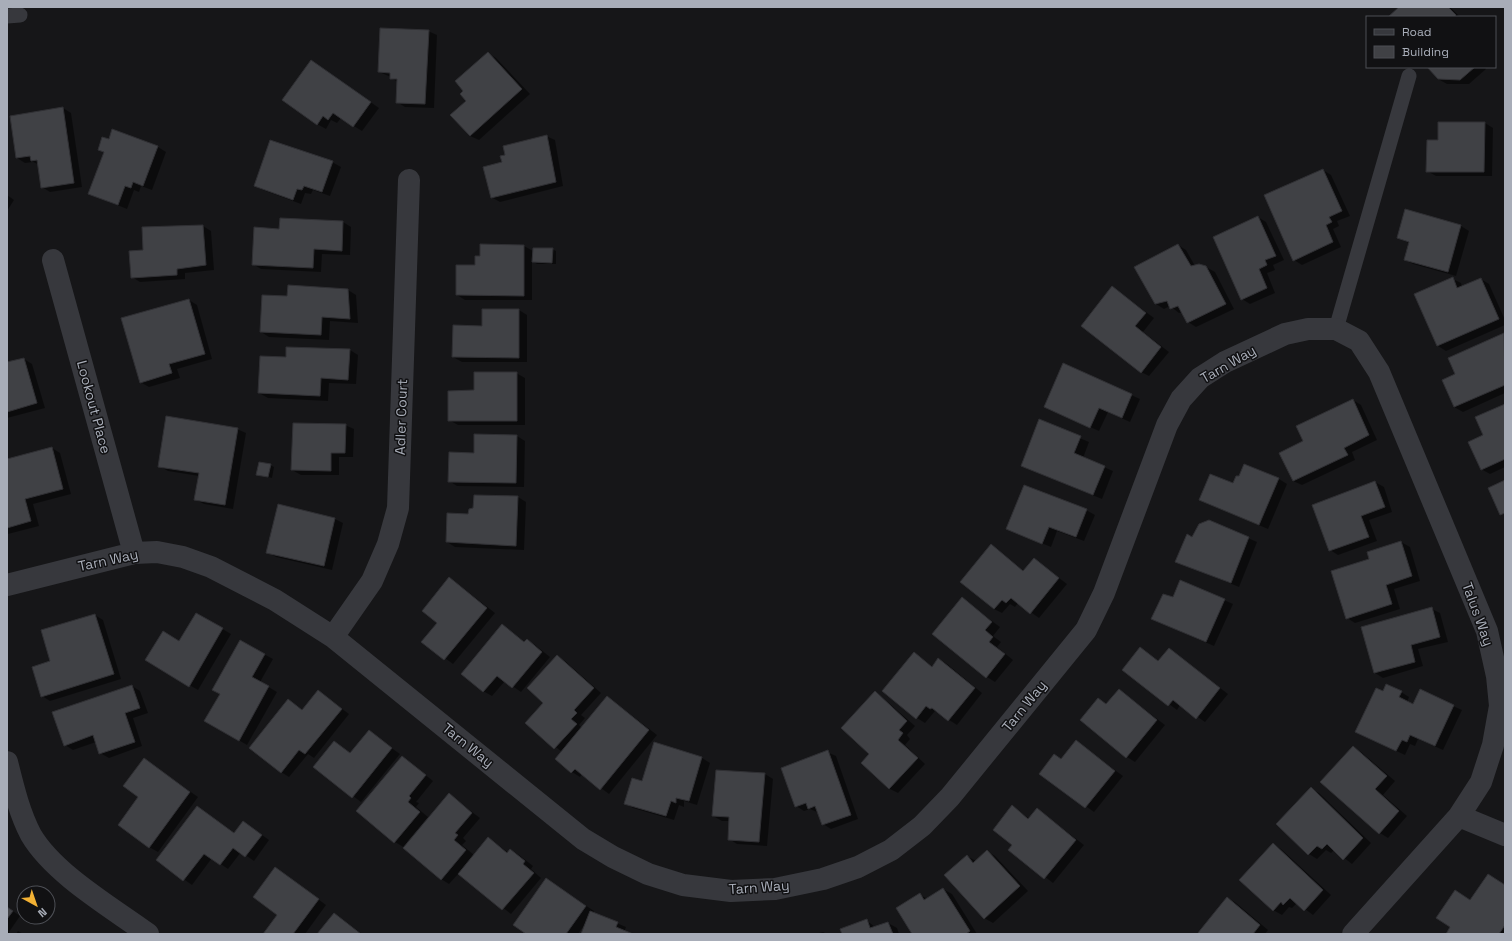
<svg xmlns="http://www.w3.org/2000/svg" width="1512" height="941" font-family="'Space Grotesk',sans-serif">
<rect width="100%" height="100%" fill="#161618"/>
<path fill="#0007" d="M1400,7H1450L1460,17H1389Z
M428,31L437,35L434,108L405,107L397,102L398,82L391,78V77L379,72Z
M488,53L496,58L530,94L479,140L470,136L452,115L467,101Z
M312,61L379,108L362,131L341,118L337,123L331,120L326,129L317,124Z
M1428,67H1485L1486,69L1469,84H1447L1438,79Z
M63,108L71,113L82,187L50,192L42,187L38,164L33,162L25,163L17,158Z
M1485,123L1493,128L1492,176H1436L1427,171L1439,141Z
M546,136L555,140L563,186L500,202L491,197L506,156Z
M109,140L158,147L166,152L152,190L141,186L139,192L134,190L127,209L90,194L105,152L99,149Z
M332,162L341,167L330,196L313,190L311,194L305,193L301,204L263,190L255,186Z
M1323,170L1331,175L1350,216L1337,221L1339,226L1333,229L1341,247L1302,265L1294,260Z
M7,195L14,200L7,211Z
M1406,210L1461,226L1469,231L1456,276L1413,264L1405,260L1409,243L1398,238Z
M1258,217L1266,222L1284,260L1273,265L1275,270L1267,273L1275,293L1250,304L1242,299Z
M281,219L343,222L351,227L350,255L322,254L321,272L261,269L253,264L280,230Z
M203,226L211,231L214,270L185,273V279L140,282L132,277L144,251Z
M1178,245L1186,250L1195,266L1206,267L1215,272L1234,309L1196,327L1188,322L1183,312L1179,313L1170,306L1164,309L1156,304Z
M524,246L533,251L552,249L556,251V264H537L532,261V300H465L457,295Z
M1453,279L1461,283L1462,287L1481,279L1489,284L1505,320V325L1446,351L1438,346L1416,295Z
M1112,287L1154,318L1143,332L1169,352L1149,376L1141,372Z
M348,290L356,295L358,323L330,321L329,340L269,337L261,332L288,297Z
M189,300L197,305L212,359L177,369L180,378L149,387L140,382Z
M519,310L527,315V362H462L453,357L483,327Z
M1504,334L1505,393L1463,412L1454,407L1456,374Z
M350,350L358,355L356,384L329,383L328,401L268,398L259,393L287,358Z
M24,359L32,364L45,408L7,418V364Z
M1064,365L1140,399L1130,422L1108,412L1099,431L1045,407Z
M516,373L525,378V425H458L449,420L475,391Z
M1353,400L1361,405L1377,440L1352,452L1355,460L1302,485L1293,481L1304,442Z
M1505,405V467L1490,474L1481,469L1484,435Z
M1040,421L1089,442L1083,458L1113,471L1102,499L1022,466Z
M345,425L354,429L353,457H339V475H301L292,470Z
M237,429L246,433L233,509L204,504L196,500L199,476L168,471L159,466Z
M517,436L525,441L524,487L457,486L449,481L475,454Z
M52,448L60,453L71,494L33,504L39,526L8,534L7,460Z
M270,465L274,467L272,478L257,474Z
M1279,479L1287,484L1268,529L1200,500L1233,484Z
M1375,482L1384,487L1392,512L1369,520L1377,541L1338,555L1330,550Z
M518,497L526,502L524,550L455,547L447,542L469,515Z
M279,506L335,519L343,523L332,570L276,557L267,552Z
M1086,510L1095,515L1084,541L1057,531L1051,547L1007,529Z
M1209,521L1257,542L1239,587L1176,561L1193,538Z
M1401,542L1410,547L1420,581L1394,589L1400,609L1355,623L1347,618L1370,560Z
M991,546L1024,571L1034,559L1067,584L1039,618L1018,603L1015,607L1010,604L1002,613L994,609Z
M450,578L495,613L453,664L423,642L438,623Z
M1181,581L1233,604L1214,646L1161,623Z
M962,599L1000,627L993,636L1001,642L997,647L1013,660L995,682L987,677Z
M1432,609L1440,613L1448,642L1418,649L1423,666L1383,678L1375,673Z
M197,614L231,634L198,690L146,660L180,642Z
M95,615L103,620L121,679L50,701L42,696L51,662Z
M502,625L525,642L527,640L535,645L550,657L521,692L505,681L492,696L483,691Z
M240,641L273,659L260,682L277,692L247,745L206,721L221,694Z
M1140,648L1159,662L1169,649L1228,694L1205,722L1180,705L1177,710L1123,670Z
M914,653L933,667L939,659L947,664L982,693L957,725L935,711L925,723L917,718Z
M557,656L565,661L601,693L581,715L585,718L579,725L582,728L608,697L657,735L609,794L582,774L580,777L572,772L556,759L562,752L526,723L545,703Z
M132,686L140,691L148,713L133,718L142,746L109,758L100,753L96,742L73,750L65,745Z
M1119,690L1165,725L1135,762L1127,757L1098,699L1107,704Z
M318,691L349,714L314,758L308,754L289,777L281,772L288,700L303,710Z
M1383,692H1401L1409,697L1407,702L1414,705L1453,706L1462,710L1443,750L1418,739L1415,746L1410,744L1405,755L1364,736Z
M875,693L883,698L915,726L907,735L910,739L905,745L925,764L898,793L890,789L862,763L871,754Z
M369,732L400,754L361,802L314,767L334,742L351,754Z
M1076,742L1123,776L1094,812L1041,774L1062,760Z
M655,744L702,758L710,763L697,805L684,801V807L679,805L674,820L633,808L625,803L643,783Z
M1353,747L1361,752L1395,781L1383,795L1407,816L1388,838L1380,833L1322,782Z
M827,752L836,756L858,819L831,829L823,824L819,813L810,809L804,811L796,806Z
M403,757L433,781L416,802L419,803L416,807L428,817L407,842L408,844L449,795L480,818L463,838L466,841L462,845L474,855L488,838L509,853L511,850L519,855L533,866L531,869L541,878L511,914L459,873L449,884L441,879L405,848L395,842Z
M144,759L198,797L158,852L149,847L140,797Z
M765,774L773,779L767,846L737,844L729,839L730,821H722L713,816Z
M1311,789L1319,793L1371,843L1352,864L1334,850L1331,853L1326,850L1317,859L1309,854L1278,824Z
M197,807L235,833L244,822L269,840L254,861L241,852L228,869L212,858L192,885L157,860Z
M1012,807L1030,819L1037,809L1084,845L1053,883L1010,850L1013,845Z
M1273,844L1281,849L1331,895L1313,915L1297,903L1292,908L1289,907L1282,915L1273,910Z
M987,851L995,856L1028,891L993,923L984,918L967,856L976,861Z
M283,873L326,905L305,934H264L279,914Z
M546,879L594,911L593,913L626,927L624,932L630,934H582L585,924L578,934H527Z
M1505,886V934H1447L1471,901Z
M943,889L952,894L977,934H914L920,895L928,899Z
M1228,898L1236,903L1268,930L1265,934L1197,933Z
M7,907L20,916L9,932L11,934H7Z
M334,914L342,919L362,934H319Z
M866,920L875,927L888,923L897,928L899,934H843Z
M18,931L23,934H16Z
M823,932L827,934H815Z"/>
<path fill="#404145" stroke="#303034" d="M1399,7H1448L1456,15L1454,17H1388Z
M380,28L429,30L425,104L396,103L397,79H390V73L378,72Z
M488,52L522,89L470,136L450,115L466,101L460,94L463,91L455,81Z
M311,60L371,102L353,127L333,113L328,120L323,116L317,125L282,100Z
M1427,67H1475L1460,80L1438,79Z
M63,107L74,183L41,188L37,160L31,161L30,156L16,158L10,116Z
M1438,122H1485L1484,172H1426L1427,140H1438Z
M112,129L158,146L143,186L133,182L131,188L125,186L118,205L88,194L104,152L98,150L102,137L109,139Z
M547,135L556,182L491,198L483,167L502,162L500,156L505,155L503,146Z
M270,140L333,161L322,192L304,186L302,190L297,189L293,200L254,186Z
M1323,169L1342,211L1329,217L1332,222L1326,225L1333,242L1293,261L1264,195Z
M1405,209L1461,225L1448,272L1404,260L1409,242L1397,238Z
M1258,216L1276,256L1265,260L1267,265L1259,269L1267,288L1241,300L1213,237Z
M280,218L343,221L342,251L314,249L313,268L252,265L254,227L279,229Z
M203,225L206,265L177,269V275L131,278L129,251L143,250L142,227Z
M480,244L524,245V296L456,295V265H475V256H480Z
M1178,244L1191,266L1199,264L1206,266L1226,304L1187,323L1178,306L1170,309L1167,301L1155,304L1134,267Z
M533,248H553L552,263L532,262Z
M1453,277L1457,288L1481,278L1499,319L1437,346L1414,294Z
M288,285L348,289L350,319L322,317L321,335L260,332L262,295L287,296Z
M1112,286L1146,313L1135,326L1161,347L1141,373L1081,326Z
M189,299L205,354L169,364L172,373L140,383L121,318Z
M482,309H519V358L452,357L453,325L482,326Z
M1504,333L1505,385L1454,407L1442,380L1455,374L1448,358Z
M286,347L350,349L348,380L321,378L320,396L258,393L260,356L286,357Z
M24,358L37,403L7,412V362Z
M1063,363L1132,394L1122,418L1099,408L1090,428L1044,407Z
M474,372H517V421H448V391L474,390Z
M1353,399L1369,435L1344,448L1348,455L1293,481L1279,453L1303,441L1296,426Z
M1505,404V459L1481,470L1468,442L1483,435L1475,417Z
M166,416L238,428L225,505L194,500L199,473L158,467Z
M1039,419L1081,436L1074,453L1105,466L1093,495L1021,466Z
M293,423L346,424L345,453H331V471L291,470Z
M474,434L517,435L516,483L448,482L449,452L474,453Z
M52,447L63,489L25,499L31,521L7,528V459Z
M259,462L271,464L268,477L256,475Z
M1244,464L1279,478L1259,525L1199,500L1210,474L1233,483L1236,476H1239Z
M1505,480V513L1500,515L1488,488Z
M1375,481L1385,507L1361,516L1369,537L1329,551L1312,505Z
M1024,485L1087,509L1076,537L1049,527L1042,544L1006,529Z
M474,495L518,496L516,546L446,542L447,513L468,514L469,509L473,508Z
M278,504L335,518L324,566L266,553Z
M1209,520L1249,537L1231,583L1175,562L1187,534L1192,537L1199,524Z
M1401,541L1412,576L1386,585L1392,604L1346,619L1331,571L1369,559L1367,552Z
M991,544L1023,571L1034,558L1059,578L1030,614L1011,598L1006,603L1002,600L994,609L960,582Z
M449,577L487,608L444,660L421,642L437,623L422,611Z
M1180,580L1225,599L1206,642L1151,619L1163,594L1173,597Z
M962,597L992,622L985,630L993,637L989,642L1005,654L986,678L932,634Z
M1432,607L1440,637L1411,645L1415,662L1374,673L1361,627Z
M196,613L223,628L189,687L145,660L163,631L179,641Z
M95,614L114,674L41,697L32,667L50,661L41,630Z
M502,624L524,642L527,639L542,652L512,688L497,676L483,692L461,674Z
M240,640L265,654L252,677L269,686L239,741L204,721L220,694L212,690Z
M1140,647L1158,661L1169,648L1220,688L1196,719L1173,700L1168,706L1122,670Z
M914,652L932,667L938,658L975,688L948,721L932,708L930,709L926,706L916,719L882,691Z
M557,655L594,688L574,710L577,713L571,719L577,724L554,749L525,723L543,703L527,688Z
M1386,684L1402,691L1399,697L1413,704L1420,689L1454,705L1435,746L1410,735L1407,742L1402,740L1396,751L1355,732L1376,688L1383,691Z
M132,685L140,708L125,713L135,742L99,754L93,735L64,746L52,712Z
M1119,689L1157,720L1126,758L1080,720L1098,698L1106,704Z
M318,690L342,709L305,754L299,750L281,773L249,748L288,699L302,710Z
M875,691L907,721L899,730L903,733L898,740L918,758L889,789L861,763L869,754L841,728Z
M607,696L649,730L600,790L575,769L571,773L555,759Z
M369,730L392,748L352,798L313,767L334,741L350,753Z
M1076,740L1115,771L1085,808L1039,774L1054,754L1061,759Z
M654,742L702,757L689,801L676,798V803L671,801L666,816L624,804L632,778L642,781Z
M1353,746L1387,776L1375,789L1399,811L1379,834L1320,782Z
M828,750L851,815L822,825L815,806L808,809L806,803L795,807L781,768Z
M402,756L426,775L409,796L411,798L408,802L420,812L394,843L356,811Z
M144,758L190,792L149,848L118,825L138,797L123,786Z
M716,770L765,773L759,842L728,840L729,817L712,816Z
M1311,787L1363,838L1343,860L1327,844L1322,849L1317,846L1308,855L1276,824Z
M449,793L472,813L455,833L458,835L454,840L466,850L441,880L403,848Z
M1012,805L1028,819L1037,808L1076,840L1044,879L1008,850L1012,845L993,830Z
M197,806L234,833L243,821L262,835L245,857L233,848L220,865L204,854L183,881L156,860Z
M488,837L507,853L510,849L525,861L523,864L534,873L502,910L458,874Z
M1273,843L1323,890L1304,911L1290,898L1283,905L1281,902L1273,911L1239,880Z
M987,850L1020,886L984,919L944,875L967,855L973,863Z
M275,867L319,899L293,934H263L277,915L253,897Z
M1488,874L1505,885V925L1499,934H1446L1450,927L1436,918L1455,890L1470,900Z
M546,878L586,906L566,934H526L513,925Z
M943,888L970,931L966,934H912L896,908L920,893L924,900Z
M1227,897L1260,925L1253,934H1197Z
M7,907L13,911L7,919Z
M590,911L618,922L616,927L633,934H581Z
M334,913L361,934H317Z
M867,919L870,928L888,922L893,934H842L840,929Z"/>
<g fill="none" stroke-linecap="round" stroke-linejoin="round">
<path stroke="#37383d" stroke-width="15" d="M7,16L20,15
M1336,329L1409,76"/>
<path stroke="#37383d" stroke-width="22" d="M53,260L134,553
M7,585L134,553L157,552L183,557L211,567L275,600L333,637L583,839L613,857L648,874L683,885L731,891L775,889L823,879L858,867L891,850L922,826L950,797L1086,630L1104,593L1167,425L1181,399L1200,378L1225,362L1285,334L1308,329H1336L1359,341L1379,372L1487,631L1497,676L1500,706L1493,745L1481,782L1459,816L1353,934
M333,637L372,581L388,544L398,508L409,180
M7,762C13,786 19,812 31,835C54,874 111,907 148,934
M1459,816L1505,835"/>
</g>
<g text-anchor="middle" dominant-baseline="central" stroke-width="3" stroke-linejoin="round" paint-order="stroke">
<g font-size="14" fill="#a8adb8" stroke="#111113">
<text transform="translate(1228 364) rotate(-30)">Tarn Way</text>
<text transform="translate(94 407) rotate(75)">Lookout Place</text>
<text transform="translate(401 417) rotate(-88)">Adler Court</text>
<text transform="translate(108 560) rotate(-12)">Tarn Way</text>
<text transform="translate(1478 614) rotate(70)">Talus Way</text>
<text transform="translate(1024 706) rotate(-51)">Tarn Way</text>
<text transform="translate(468 745) rotate(39)">Tarn Way</text>
<text transform="translate(759 887) rotate(-4)">Tarn Way</text>
</g>
</g>
<rect width="1512" height="941" fill="none" stroke="#a8adb8" stroke-width="16"/>
<rect x="1366" y="16" width="130" height="52" fill="#111113" stroke="#4d4f55"/>
<rect x="1374" y="29" width="20" height="6" fill="#37383d" stroke="#4d4f55"/>
<text x="1402" y="36" font-size="12" fill="#a8adb8">Road</text>
<rect x="1374" y="46" width="20" height="12" fill="#404145" stroke="#4d4f55"/>
<text x="1402" y="56" font-size="12" fill="#a8adb8">Building</text>
<g transform="translate(36 905) rotate(140)"><circle r="19" fill="#111113" stroke="#4d4f55"/>
<path d="M0-3L7 15L0 10L-7 15Z" fill="#f2b134"/>
<text y="-6" font-size="11" font-weight="bold" text-anchor="middle" fill="#a8adb8">N</text>
</g>
</svg>
